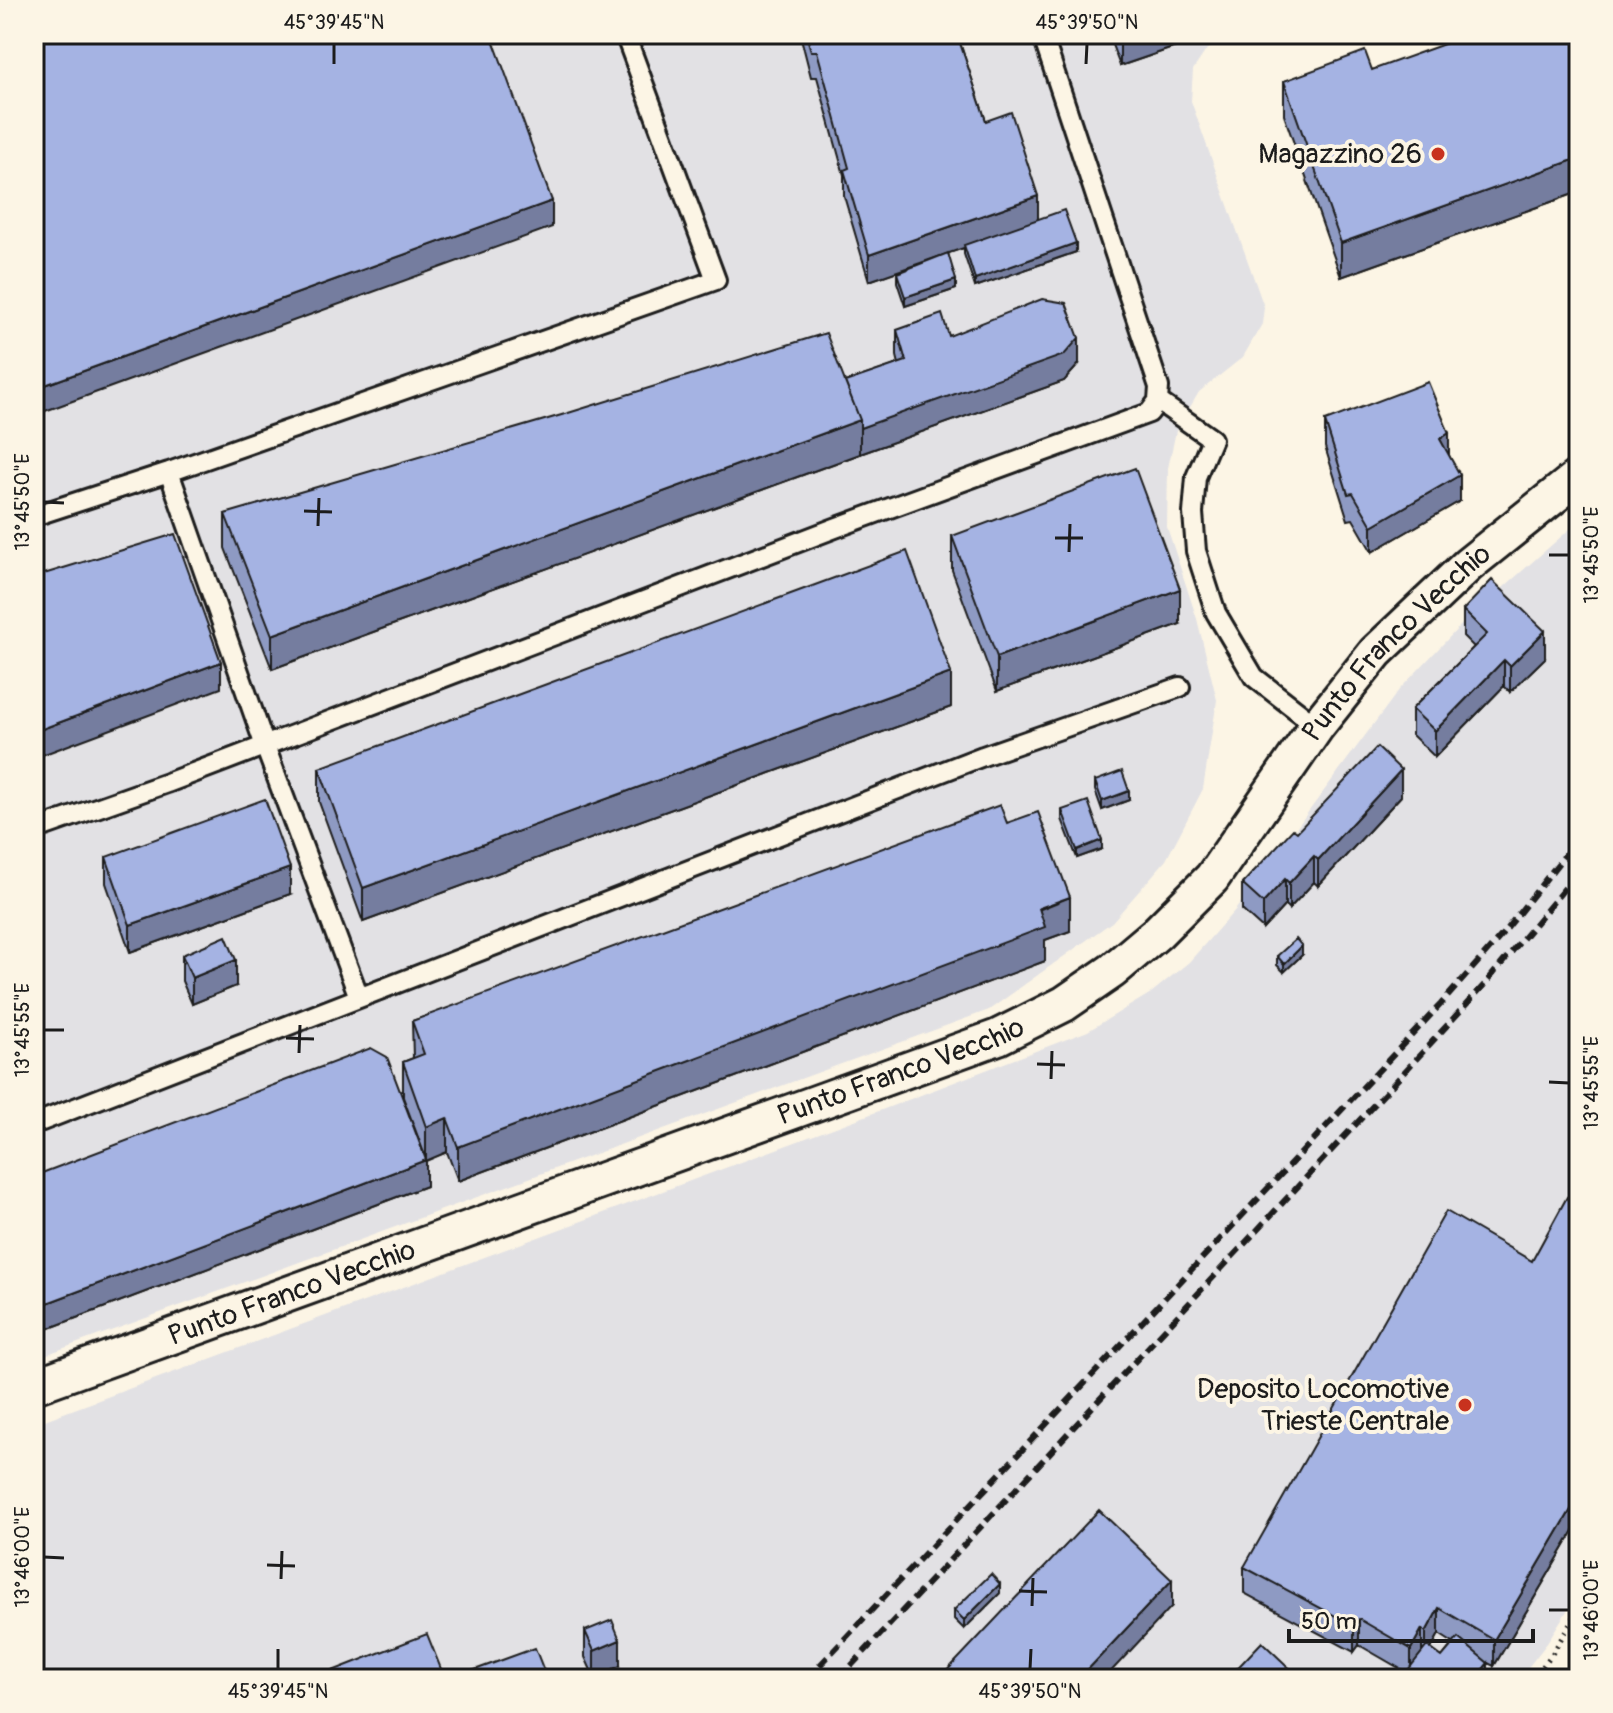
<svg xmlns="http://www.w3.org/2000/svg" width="1613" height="1713" font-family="Pangolin,sans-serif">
<rect width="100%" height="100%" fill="#fcf5e5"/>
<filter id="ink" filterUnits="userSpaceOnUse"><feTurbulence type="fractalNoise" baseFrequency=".0125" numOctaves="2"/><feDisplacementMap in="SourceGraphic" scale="16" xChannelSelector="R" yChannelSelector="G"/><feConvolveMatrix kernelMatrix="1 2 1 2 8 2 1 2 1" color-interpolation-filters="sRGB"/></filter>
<g filter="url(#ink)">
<path fill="#e2e1e4" d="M34,34H1249L1207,49L1193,70L1191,101L1264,307L1262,324L1243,357L1199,392L1176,431L1168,468L1167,527L1197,619L1217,700L1203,789L1166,860L1112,922L989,1010L34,1359Z
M1579,521V1592L1544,1647L1519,1679H34V1424L879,1111L1088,1031L1151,993L1189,962L1236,909L1399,690L1464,622Z"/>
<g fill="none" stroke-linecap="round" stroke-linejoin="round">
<defs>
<path id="lane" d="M1158,401L1212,439L1196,477L1193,513L1196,551L1216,613L1254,677L1317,726
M169,472L265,746L359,997
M34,516L169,472L716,280L625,34
M34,830L167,783L835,528L1149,413L1158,401L1159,387L1042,34
M34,1124L983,756L1180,687"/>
<g id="street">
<path id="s1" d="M34,1386L998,1037L1064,1004L1112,971L1157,933L1212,878L1317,726L1376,652L1468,565L1579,476"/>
</g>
</defs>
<use href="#lane" stroke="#1c1c1c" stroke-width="24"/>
<use href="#street" stroke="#1c1c1c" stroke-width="40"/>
<path stroke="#1c1c1c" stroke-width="5" stroke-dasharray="2 6" stroke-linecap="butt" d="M1533,1679L1552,1654L1579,1609"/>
<use href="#lane" stroke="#fcf5e5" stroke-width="18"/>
<use href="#street" stroke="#fcf5e5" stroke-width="34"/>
<path stroke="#1c1c1c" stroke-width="6" stroke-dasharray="12 6" stroke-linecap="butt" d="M807,1679L1441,1004L1501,936L1579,837
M839,1679L1397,1080L1484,985L1579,871"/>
</g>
<path fill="#8e9ac3" stroke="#1c1c1c" stroke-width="2" fill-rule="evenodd" d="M800,34H957L986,121L1038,219L1076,252L975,287L964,254V248L948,253L956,289L905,306L897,282V273L939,256L869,281L844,196V175L817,77H811Z
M1108,34H1231L1198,46L1196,40L1120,66Z
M1579,34V192L1341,277L1284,115V81L1372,70Z
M897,330L949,336L1079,364L1064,381L860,454L272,669L225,548V514L845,382L899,364L897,356Z
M1325,421L1449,455L1460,501L1372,552L1353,519L1348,520L1325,447Z
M952,536L1180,624L997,691L952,570Z
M1463,610L1545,658L1510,692L1504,686L1435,757L1412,735V709L1474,647L1463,636Z
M951,707L363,922L319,802V768Z
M1095,781L1129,800L1102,810L1095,790Z
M1401,796L1318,886L1314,882L1289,909L1285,905L1263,929L1242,910V884L1297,832Z
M1062,810L1102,849L1077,858L1062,819Z
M1007,823L1070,931L1045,940V961L458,1181L447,1152L426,1160V1186L34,1334V1176L424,1153L403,1097V1062L413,1058L412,1021Z
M106,857L290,894L130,952L106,883Z
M182,955L236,986L192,1004L182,981Z
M1302,955L1284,972L1277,965V956Z
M1579,1204V1522L1494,1666L1488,1663V1679L1406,1672L1359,1645L1354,1652L1244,1593V1567L1532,1261ZM1439,1634L1453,1643L1442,1657L1431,1649Z
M1000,1593L964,1629L954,1619V1610Z
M585,1631L620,1666L594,1677L585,1657Z"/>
<path fill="#747d9f" stroke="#1c1c1c" stroke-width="2" d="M1120,34H1196V40L1120,66Z
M1198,34H1231L1198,46Z
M1579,158V192L1341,277V243Z
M1038,196V222L869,281V255Z
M552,201V227L34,415V389Z
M1076,243V252L975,287V279Z
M956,280V289L905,306V297Z
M1079,338V364L1064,381L860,454V428Z
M860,420V454L272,669V635Z
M1449,433V459L1440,439Z
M1460,475V501L1372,552V526Z
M1180,589V624L997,691V657Z
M1545,631V658L1510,692V666Z
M1504,660V686L1435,757V731Z
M221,662V688L34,758V732Z
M951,673V707L363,922V888Z
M1401,770V796L1318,886V860Z
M1129,791V800L1102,810V801Z
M1102,840V849L1077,858V850Z
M1314,856V882L1289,909V883Z
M290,868V894L130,952V925Z
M1285,879V905L1263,929V903Z
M1070,897V931L1045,940V961L458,1181V1147Z
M1302,946V955L1284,972V964Z
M236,960V986L192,1004V978Z
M447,1118V1152L426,1161V1127Z
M426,1160V1186L34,1334V1308Z
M1579,1496V1522L1494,1666V1640Z
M1172,1580V1606L1104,1679H1079Z
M1000,1584V1593L964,1629V1620Z
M1439,1608V1634L1426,1658V1632Z
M1359,1619V1645L1354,1652V1626Z
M1422,1629V1656L1411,1675V1649Z
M620,1640V1666L594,1677V1651Z
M1488,1663V1679H1475Z
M544,1671V1679H521Z"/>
<path fill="#a5b3e3" stroke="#1c1c1c" stroke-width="2" d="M34,34H491L552,201L34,389Z
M806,34H957L986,121L1011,112L1038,196L869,255L844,170L849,168L817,51H811Z
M1472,34H1579V158L1341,243L1284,81L1365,51L1372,70Z
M1064,210L1076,243L975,279L964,245Z
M948,253L956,280L905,297L897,273Z
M1042,299L1066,303L1079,338L1064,355L860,428V420L845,382L906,361L897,330L942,314L949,336Z
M826,333L860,420L272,635L225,514L565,414Z
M1428,382L1449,433L1440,439L1460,475L1372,526L1353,493L1348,494L1325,421Z
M1135,468L1180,589L997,657L952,536Z
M175,534L221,662L34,732V577Z
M907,551L951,673L363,888L319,768Z
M1492,580L1545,631L1510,666L1504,660L1435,731L1412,709L1487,634L1463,610Z
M1377,747L1401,770L1318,860L1314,856L1289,883L1285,879L1263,903L1242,884L1293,829L1297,832Z
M1122,771L1129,791L1102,801L1095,781Z
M265,799L290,868L130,925L106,857Z
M1088,801L1102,840L1077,850L1062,810Z
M1000,805L1007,823L1038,812L1070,897L1039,908L1045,927L458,1147L447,1118L426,1127L403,1062L424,1054L412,1021Z
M226,936L236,960L192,978L182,955Z
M1296,939L1302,946L1284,964L1277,956Z
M371,1048L387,1057L426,1160L34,1308V1176Z
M1567,1197L1579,1204V1496L1494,1640L1439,1608L1426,1632L1422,1629L1411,1649L1359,1619L1354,1626L1244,1567L1446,1211L1532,1261Z
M1099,1510L1172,1580L1079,1679H939Z
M991,1574L1000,1584L964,1620L954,1610Z
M612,1620L620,1640L594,1651L585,1631Z
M427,1634L445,1679H312Z
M1458,1638L1488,1663L1475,1679H1401L1427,1646L1442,1657Z
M1262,1642L1301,1679H1227Z
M535,1648L544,1671L521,1679H474L472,1671Z
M279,1675L280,1679H267Z"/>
</g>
<path fill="none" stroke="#1c1c1c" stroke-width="3" d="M334,64V44M1086,64L1087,44M44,502L64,503M304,511L332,512M318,526L319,498M1055,538H1083M1069,552L1070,524M1549,555H1569M44,1030H64M286,1038L314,1039M299,1053L300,1025M1037,1064L1065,1065M1051,1079L1052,1051M1549,1082L1569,1083M44,1557L64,1558M267,1565L295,1566M281,1579L282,1551M1019,1591L1047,1592M1032,1606L1033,1578M1549,1610H1569M278,1669V1649M1030,1669L1031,1649"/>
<g fill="#c8321e" stroke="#fcf5e5" stroke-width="3">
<circle cx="1438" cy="154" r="8"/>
<circle cx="1465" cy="1405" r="8"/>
</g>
<g text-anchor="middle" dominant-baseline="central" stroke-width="8" stroke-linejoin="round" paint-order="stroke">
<g font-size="28" fill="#1c1c1c" stroke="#fcf5e5" text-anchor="end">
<text x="1422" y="154">Magazzino 26</text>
<text x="1449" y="1389">Deposito Locomotive<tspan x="1449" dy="32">Trieste Centrale</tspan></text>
</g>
<g font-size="28" fill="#1c1c1c" stroke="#fcf5e5">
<text stroke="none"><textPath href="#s1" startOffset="1594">Punto Franco Vecchio</textPath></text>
<text stroke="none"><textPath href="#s1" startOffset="922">Punto Franco Vecchio</textPath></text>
<text stroke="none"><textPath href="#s1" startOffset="274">Punto Franco Vecchio</textPath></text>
</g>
</g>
<rect width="1613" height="1713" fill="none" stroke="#fcf5e5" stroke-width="88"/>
<path d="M1289 1629v12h244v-12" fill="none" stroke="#1c1c1c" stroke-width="4"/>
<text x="1301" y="1629" font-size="24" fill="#1c1c1c" stroke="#fcf5e5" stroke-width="6" paint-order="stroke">50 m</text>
<rect x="44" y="44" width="1525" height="1625" fill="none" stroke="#1c1c1c" stroke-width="3"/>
<g font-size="20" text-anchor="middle" fill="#1c1c1c">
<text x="334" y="29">45°39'45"N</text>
<text x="1087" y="29">45°39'50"N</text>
<text transform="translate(22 502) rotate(-90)" y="7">13°45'50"E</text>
<text transform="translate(1591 555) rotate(-90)" y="7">13°45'50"E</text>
<text transform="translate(22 1030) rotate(-90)" y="7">13°45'55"E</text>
<text transform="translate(1591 1083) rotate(-90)" y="7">13°45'55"E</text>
<text transform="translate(22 1557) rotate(-90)" y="7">13°46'00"E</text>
<text transform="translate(1591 1610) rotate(-90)" y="7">13°46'00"E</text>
<text x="278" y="1698">45°39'45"N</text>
<text x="1030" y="1698">45°39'50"N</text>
</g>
</svg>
